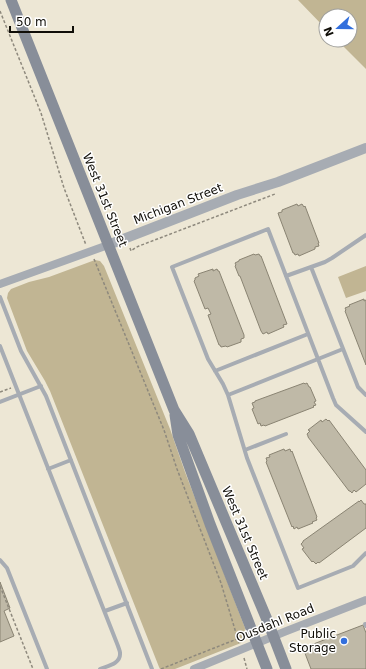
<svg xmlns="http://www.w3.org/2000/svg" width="366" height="669" font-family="'DejaVu Sans',sans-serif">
<rect width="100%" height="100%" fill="#ede7d5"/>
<path fill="#c1b593" d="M298,0H366V69L337,40H350V16H326V29Z
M95,260L100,261L104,266L170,429L185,472L245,628L244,638L241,643L175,669H160L159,667L50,391L45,381L27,351L7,298L8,293L11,289L29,282L49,277Z
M366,266V291L346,298L338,277Z"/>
<path fill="#bfb9a7" stroke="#8a8473" d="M297,204L298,206L302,204L304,207L305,206L319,243H318L319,246L315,247V249L299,256L298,254L295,255L294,253H293L279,216L278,213L282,212V210Z
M254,254L255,255L259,254L260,256H261L287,324L283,325L284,327L268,334L267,332L263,334L261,331L240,276H239L235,266L236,265L235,263L239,261V260Z
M213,269V271L217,269L218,271H219L244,335V338L241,339V342L227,347L226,346L221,347L220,345H219L208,315L211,314L208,308L205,309L194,281L195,280V278L199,276L198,274Z
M364,299V301L366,300V365L345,311L346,310L345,308L350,306L349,305Z
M304,383L305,384L307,383L309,387H310L316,401L314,402L316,405L313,406L314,407L265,426L264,425L261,426L260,423L258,424L252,409L254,408L252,403L255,402V401Z
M326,419L328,421L329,420L366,470V484L356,492L354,490L352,493L350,491H349L308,437V436L307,434L310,431L308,430L321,420L322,422Z
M284,449L285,451L290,449L291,452L292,451L317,517L316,518L317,520L312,522L313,523L298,529L297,527L294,529L293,526L292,527L266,462L267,461L266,458L270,457L269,455Z
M361,500L364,504H366V528L319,563L318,562L316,564L313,561L312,562L302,549L304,548L301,544L303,542V541L359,501V502Z
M0,582L10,608L4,611L14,636L0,642Z
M363,625L366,633V669H311L303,648Z"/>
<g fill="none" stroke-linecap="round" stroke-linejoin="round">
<path stroke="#8e897d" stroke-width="1.5" stroke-dasharray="3 2" stroke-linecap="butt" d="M0,11L41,113L64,188L86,245
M130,248L131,251L135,248L139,246L275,194
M94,259L164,430L177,469L221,583L239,643
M0,392L11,388
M0,586L33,669
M244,658L247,669
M161,669L237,639"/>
<path stroke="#a7acb3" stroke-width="4" d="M311,267L358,387L366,395
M286,276L325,262L332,258L366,235
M0,297L21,351L46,396L152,669
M0,346L118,646C119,649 120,651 120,653C121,664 107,666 100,669
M215,371L308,334
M228,395L343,349
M0,402L41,386
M366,432L336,405L333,398L268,229L172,267L208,359L223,384L228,395L247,458L298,588L353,566L366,553
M245,450L286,434
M48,469L71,460
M0,560L7,568L47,669
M105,611L127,603
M366,624H365L366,626"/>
<path stroke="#a7acb3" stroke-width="8" d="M0,284L108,245
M194,669L284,632L366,600"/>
<path stroke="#a7acb3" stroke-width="10" d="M108,245L237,195L278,182L366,148"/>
<path stroke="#888e99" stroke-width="11" d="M11,0L174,410L189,434L268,622L286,669
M175,415L178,435L210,524L267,669"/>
</g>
<circle fill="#326fdd" stroke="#fff" stroke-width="1.5" cx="344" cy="641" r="4"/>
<g text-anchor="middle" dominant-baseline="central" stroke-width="3" stroke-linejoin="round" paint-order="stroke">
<g font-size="12" fill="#100e08" stroke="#fff">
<text transform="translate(105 200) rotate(68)">West 31st Street</text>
<text transform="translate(178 204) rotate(-21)">Michigan Street</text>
<text transform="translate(245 533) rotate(67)">West 31st Street</text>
<text transform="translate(275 623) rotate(-22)">Ousdahl Road</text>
</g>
<g font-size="12" fill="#100e08" stroke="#fff" text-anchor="end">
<text x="336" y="634">Public<tspan x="336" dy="14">Storage</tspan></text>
</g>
</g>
<g transform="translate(338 28) rotate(249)"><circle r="19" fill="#ffffff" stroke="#9f9f9c"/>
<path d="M0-3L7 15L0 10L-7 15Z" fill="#326fdd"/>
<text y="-6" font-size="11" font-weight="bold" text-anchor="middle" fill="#100e08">N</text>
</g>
<path d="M10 26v6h63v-6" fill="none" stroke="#100e08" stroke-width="2"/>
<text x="16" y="26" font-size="12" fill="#100e08" stroke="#ffffff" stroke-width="3" paint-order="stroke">50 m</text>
</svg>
